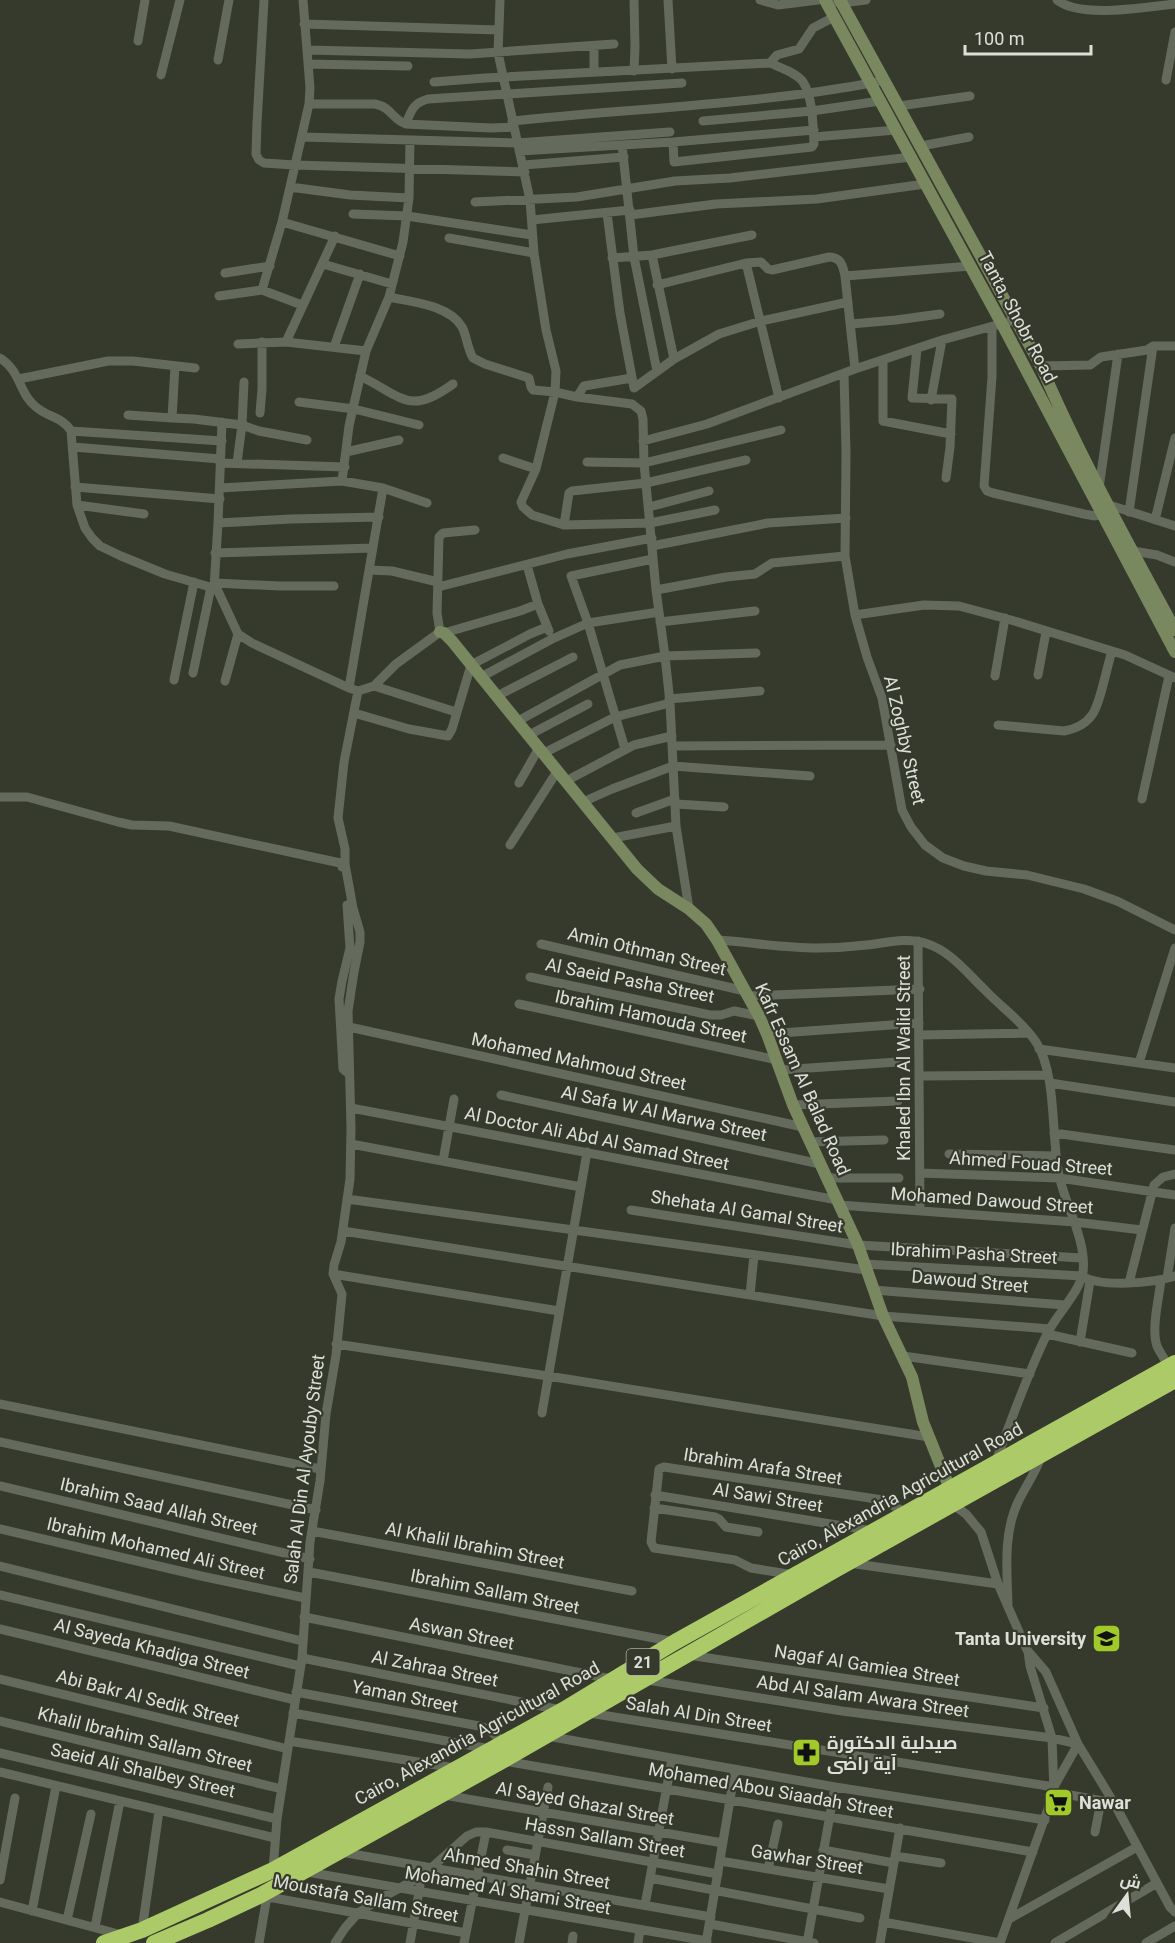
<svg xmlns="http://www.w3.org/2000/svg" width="1175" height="1943" font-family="Roboto,Cairo,sans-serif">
<rect width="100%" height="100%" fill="#353a2d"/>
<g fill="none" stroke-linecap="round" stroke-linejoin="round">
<path stroke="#656b5c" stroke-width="9" d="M264,0L257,123L256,154L259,160L264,163L295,165L525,172
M500,0L498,53L530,200L534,253L546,330L556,371L555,392L536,469L521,502L523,507L532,515L564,525L650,523L715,510
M634,0L635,47L634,71
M668,0L672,69
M760,0L778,5L818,0
M828,0L841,3L866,0
M1057,0C1081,19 1144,7 1175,4
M304,24L499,30
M138,41L145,0
M594,46V71
M307,50L470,54L614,44
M218,60L229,0
M770,63L777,55L799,49L813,28L834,17
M309,64L408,66
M161,75L180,0
M1166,80L1175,32
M434,82L485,78L770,63C781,68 797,73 803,82C813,97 813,126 814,144L812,147L674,162L673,142
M309,104H375C393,108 391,119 406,124L491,128L514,127
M899,106L970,96
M512,121C634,108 756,105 877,82
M703,121L812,111L880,101
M406,124C411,111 413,103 428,99L682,83
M302,137L517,143L670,132
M814,137L896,130
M622,145L634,257L657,371
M921,146L969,137
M519,151L673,142L814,130
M524,165L624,157
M290,187L350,195L409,198
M475,202L577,197L675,181L730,178L911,157
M607,213L620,313L634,388L674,359L719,334L761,321L848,302
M353,214L407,216L532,235
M630,215L716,204L817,199L925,184
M532,220L630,210
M282,222L400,256
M449,238L534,253
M652,255L674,359
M612,258L652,255L752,235
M746,263L779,398
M323,264L392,284
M225,273L270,266
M845,276L971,266
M657,285L746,263L761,262L768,269L772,270L829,257C841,257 843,266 845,276L855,369
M262,290L282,222L309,104L310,88L303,0
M219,296L262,290L302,305
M389,297C412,302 449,305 462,327C467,336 467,348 473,358L485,364L529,378L531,387L533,390L555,392L577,397L632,404L641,411L643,419L644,463L656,590L665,656L670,703L676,826L689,909
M851,324L896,320L940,314
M992,327V377L984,486L987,491L993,493L1084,514L1095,516L1107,513
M286,342L335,236
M238,344L286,342L366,351
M334,347L360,274
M917,349L912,398L952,399L950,447L946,478
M0,358C21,371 19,394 36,407C47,417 63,417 71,431L77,505L85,528L92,538L100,546L121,556L165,574L217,589L238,634L252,643L349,688L358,691L374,686L396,664L440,632L437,613L439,537L443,533L475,530
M883,360V421L951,434
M1041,366L1090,365L1101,357L1147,350L1153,346H1175
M844,373L846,453L845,556L855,615L867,657L882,698L902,810L911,827L925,845L943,858L964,866L986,871L1027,875L1084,889L1117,901L1175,930
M360,376C403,397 409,416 453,384
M19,379L108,361H133L195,368
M577,397L584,386L632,378
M931,400L942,340
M299,402L354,409L419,425
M260,413L262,389V342
M128,415L172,418L175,366
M172,418L194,419L242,425L259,431L307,440
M71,431L222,441
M643,441L707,424L855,369L942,340L1015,320
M73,447L220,459
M346,452L399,440
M503,458L536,469
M587,462L644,463L781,430
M220,463L345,467
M237,463L242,425L244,382
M342,481L349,426L366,351L389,297L403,242L409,198L410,141
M75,487L220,499
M220,488L342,481L383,488L427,503
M1099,488L1118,354
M1106,504L1175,526
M77,505L144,514
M649,507L709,491
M1129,512L1153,346
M1155,520L1175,438
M218,523L222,422
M564,525L569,493L572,491L646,483L746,460
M652,546L768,523L846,518
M1133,551L1157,555L1175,562
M215,553L372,548
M527,565L538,604L549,631
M369,570L392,571L438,582
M215,583L279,586H334
M438,587L567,554L652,538
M214,588L218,523L291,519L379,517
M656,590L726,577L755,574L772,563L845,556
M855,615L924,605L959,606L1011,620L1125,655L1175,678
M660,622L755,611
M444,633L520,611L538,604
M193,673L211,587
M1038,675L1046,632
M995,676L1005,618
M481,677L552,639L588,623L659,612
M174,680L194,582
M225,681L238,634
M374,686L456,712
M349,688L383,488
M497,696L573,657
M669,699L760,691
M354,713L409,729L448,736L452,729L471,665L530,634L547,627
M518,721L620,665L665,656L756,653
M998,725L1064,731C1075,729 1085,725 1092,715C1100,705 1107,666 1112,651
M529,735L588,704
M672,746L891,745
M625,749L588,623L571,576L653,559
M544,753L615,717L670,703
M566,781L634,745L672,736
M519,783L539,748
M0,797H27L118,822L132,825L169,826L345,864L342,867
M1142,799L1169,676
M583,802L612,789L673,766L810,776
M676,804L724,807
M636,813L675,799
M613,838L676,826
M510,845L558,770
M347,905L350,948L342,981L339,999L343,1069L349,1074
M717,940C750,942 784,948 817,948C833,948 850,947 867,945C886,943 906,937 925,943C951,951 966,972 985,990C1002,1008 1022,1021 1036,1042C1057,1074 1051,1137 1059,1175C1065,1205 1087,1241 1083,1272C1080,1292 1056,1315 1047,1334C1027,1375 1012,1418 996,1461
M918,941L920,1211
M541,944L745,991
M530,977L710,1015H721L734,1011L759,1016
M748,996L920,989
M519,1004L777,1060
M349,1027L803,1127
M767,1034L919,1023
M919,1035L1029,1033
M1039,1049L1175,1068
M1139,1063L1175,948
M780,1070L897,1062
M919,1076L1048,1075
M1050,1083L1175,1102
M501,1095L820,1164
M793,1105L898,1101
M351,1108L837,1200
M1054,1133L1175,1150
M809,1142L884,1140
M351,1144L581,1187
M949,1154L1056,1156
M443,1161L454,1099
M920,1173L1059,1178L1175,1195
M827,1178H899
M347,1199L866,1270
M839,1205L1075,1222L1142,1230
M631,1210L858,1245L1082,1258
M343,1231L883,1316L1050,1329
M864,1264L1082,1276C1102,1288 1153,1283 1175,1276
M333,1274L559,1311
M1167,1278L1175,1228
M1161,1280C1159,1298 1151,1329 1157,1346C1160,1353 1165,1360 1169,1366
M1129,1283L1154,1185L1163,1177L1175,1174
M873,1290L1065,1305
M750,1295L754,1255
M1047,1334L1132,1353
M1080,1342L1090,1281
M336,1344L548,1376L929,1437
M903,1356L1030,1374
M0,1404L320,1469
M542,1413L587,1152
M0,1442L316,1510
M0,1486L310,1559
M655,1495L873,1531
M952,1504L966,1514L981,1532L998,1584L1027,1650L1046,1672L1078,1744L1114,1803L1170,1907L1175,1912
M654,1508L715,1517L719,1519L726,1527L758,1532
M0,1529L201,1576L305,1598
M312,1531L632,1591
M849,1563L998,1584
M0,1566L302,1641
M309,1572L675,1642
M794,1575L751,1568L735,1560L654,1548L651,1542L659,1469L664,1467L883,1500L899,1509L904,1515
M0,1595L300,1666
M1008,1604C1007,1570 1003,1534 1018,1502C1025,1487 1035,1474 1041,1457
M304,1617L611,1679
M0,1629L295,1700
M688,1655L1044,1708
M302,1658L561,1710
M0,1679L288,1749
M647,1680L842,1711L1052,1738L1078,1744
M296,1692L479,1726L488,1729L503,1742
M293,1713L490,1749
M589,1713L1054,1787
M0,1721L282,1789
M547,1736L835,1787L1045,1820
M289,1741L455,1768
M0,1753L277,1819
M504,1761L1033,1852
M0,1772L275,1838
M1055,1785L1078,1744
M1054,1792L1114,1803
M444,1795L723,1843
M1095,1832L1101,1801
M507,1850L535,1855
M823,1850L894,1863
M341,1852L711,1917
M895,1856L941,1863
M720,1861L889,1889
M768,1869L778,1824
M273,1870L277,1819L302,1658L310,1542L320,1481L326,1414L336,1355L342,1294L333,1274L334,1265L341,1242L350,1179L351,1128L348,1011L354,972L360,942V932L353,908L345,864V849L338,818L344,762L358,691
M307,1872L707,1941
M650,1878L860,1918
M0,1880L15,1798
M263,1896L466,1933
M0,1902L122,1935
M645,1905L672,1759
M32,1911L56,1786
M1009,1919L1137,1847
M67,1920L91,1814
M883,1922L1000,1943L1054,1792L1052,1738L1030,1666L1028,1651
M710,1924L814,1943
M95,1927L120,1801
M142,1930L159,1811
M259,1943L267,1896
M335,1943L345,1928L358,1913L383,1897L422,1876L467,1836L476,1832H486L718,1874
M410,1943L420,1886
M464,1943L486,1832
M519,1943L548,1787
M572,1943L573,1936
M638,1943L640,1930
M706,1943L735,1770
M807,1943L835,1787
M880,1943L900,1828
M1055,1943L1157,1883
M1146,1943L1175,1926"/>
<path stroke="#7a8860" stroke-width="12" d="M825,0L1002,324L1175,652
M840,0L1041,366C1080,457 1128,543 1175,630
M440,632L444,633L452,641L637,869L658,889L689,909L706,924L717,940L759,1016L767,1034L793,1105L858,1245L883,1316L912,1377L923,1422L950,1489"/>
<path stroke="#acca68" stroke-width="16" d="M104,1943L142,1930L273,1870L563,1710L675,1642L1175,1363
M154,1943L208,1920L261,1895L502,1761L833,1571L1175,1380"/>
</g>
<defs>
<symbol id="university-square" viewBox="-11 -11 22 22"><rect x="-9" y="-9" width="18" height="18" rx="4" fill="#a1c929" stroke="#353a2d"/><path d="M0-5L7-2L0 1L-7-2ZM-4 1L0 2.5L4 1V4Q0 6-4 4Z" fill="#111"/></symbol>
<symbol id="pharmacy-square" viewBox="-11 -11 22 22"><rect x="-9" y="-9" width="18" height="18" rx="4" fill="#a1c929" stroke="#353a2d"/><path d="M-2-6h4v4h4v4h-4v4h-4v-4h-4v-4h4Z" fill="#111"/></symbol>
<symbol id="supermarket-square" viewBox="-11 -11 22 22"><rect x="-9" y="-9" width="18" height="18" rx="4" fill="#a1c929" stroke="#353a2d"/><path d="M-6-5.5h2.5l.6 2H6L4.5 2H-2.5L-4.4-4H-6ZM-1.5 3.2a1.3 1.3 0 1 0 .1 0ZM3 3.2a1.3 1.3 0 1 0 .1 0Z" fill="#111"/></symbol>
</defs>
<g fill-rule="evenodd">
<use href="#university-square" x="1090" y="1622" width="33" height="33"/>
<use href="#pharmacy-square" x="790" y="1736" width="33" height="33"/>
<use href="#supermarket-square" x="1042" y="1786" width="33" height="33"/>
</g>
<g text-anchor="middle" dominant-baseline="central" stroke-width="4.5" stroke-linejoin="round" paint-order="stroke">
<rect fill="#353a2d" stroke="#abaea5" stroke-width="1.5" x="626.5" y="1649" width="33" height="26" rx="4.5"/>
<g font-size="16" font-weight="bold" fill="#dde0d8">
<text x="643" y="1662">21</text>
</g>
<g font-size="18" fill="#dde0d8" stroke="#353a2d">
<text transform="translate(1018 317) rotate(62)">Tanta, Shobr Road</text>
<text transform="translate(905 740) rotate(77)">Al Zoghby Street</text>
<text transform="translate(647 951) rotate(13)">Amin Othman Street</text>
<text transform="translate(630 980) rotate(11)">Al Saeid Pasha Street</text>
<text transform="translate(651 1016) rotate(12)">Ibrahim Hamouda Street</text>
<text transform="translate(903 1058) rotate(-90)">Khaled Ibn Al Walid Street</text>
<text transform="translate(579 1061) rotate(12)">Mohamed Mahmoud Street</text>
<text transform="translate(803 1079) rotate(66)">Kafr Essam Al Balad Road</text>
<text transform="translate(664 1113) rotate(12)">Al Safa W Al Marwa Street</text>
<text transform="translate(597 1138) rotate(11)">Al Doctor Ali Abd Al Samad Street</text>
<text transform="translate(1031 1163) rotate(4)">Ahmed Fouad Street</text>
<text transform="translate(992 1200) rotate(4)">Mohamed Dawoud Street</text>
<text transform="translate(747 1211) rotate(9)">Shehata Al Gamal Street</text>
<text transform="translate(974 1253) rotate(3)">Ibrahim Pasha Street</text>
<text transform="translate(970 1281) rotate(5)">Dawoud Street</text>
<text transform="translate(763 1466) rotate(9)">Ibrahim Arafa Street</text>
<text transform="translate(304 1469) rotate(-83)">Salah Al Din Al Ayouby Street</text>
<text transform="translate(900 1494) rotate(-29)">Cairo, Alexandria Agricultural Road</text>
<text transform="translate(768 1497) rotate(9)">Al Sawi Street</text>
<text transform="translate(159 1506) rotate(13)">Ibrahim Saad Allah Street</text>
<text transform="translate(475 1545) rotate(11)">Al Khalil Ibrahim Street</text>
<text transform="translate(156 1548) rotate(13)">Ibrahim Mohamed Ali Street</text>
<text transform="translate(495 1591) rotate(11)">Ibrahim Sallam Street</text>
<text transform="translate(462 1633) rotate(11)">Aswan Street</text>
<text transform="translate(152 1648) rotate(14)">Al Sayeda Khadiga Street</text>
<text transform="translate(867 1665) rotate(9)">Nagaf Al Gamiea Street</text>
<text transform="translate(435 1668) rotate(11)">Al Zahraa Street</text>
<text transform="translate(405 1696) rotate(11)">Yaman Street</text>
<text transform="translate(863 1696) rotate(8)">Abd Al Salam Awara Street</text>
<text transform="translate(148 1698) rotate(14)">Abi Bakr Al Sedik Street</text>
<text transform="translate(699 1714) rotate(9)">Salah Al Din Street</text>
<text transform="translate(477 1733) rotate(-29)">Cairo, Alexandria Agricultural Road</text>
<text transform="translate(145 1739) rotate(14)">Khalil Ibrahim Sallam Street</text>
<text transform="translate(143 1770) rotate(13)">Saeid Ali Shalbey Street</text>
<text transform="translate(771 1790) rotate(10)">Mohamed Abou Siaadah Street</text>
<text transform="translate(585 1803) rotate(10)">Al Sayed Ghazal Street</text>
<text transform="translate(605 1837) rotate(10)">Hassn Sallam Street</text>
<text transform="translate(807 1859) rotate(9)">Gawhar Street</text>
<text transform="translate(527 1868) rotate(10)">Ahmed Shahin Street</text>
<text transform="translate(508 1890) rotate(10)">Mohamed Al Shami Street</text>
<text transform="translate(366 1898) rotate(11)">Moustafa Sallam Street</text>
</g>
<g font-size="18" font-weight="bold" fill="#dde0d8" stroke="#353a2d" text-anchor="start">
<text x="1086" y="1638" text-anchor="end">Tanta University</text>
<text x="827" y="1742">صيدلية الدكتورة<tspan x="827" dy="21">آية راضى</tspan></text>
<text x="1079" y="1802">Nawar</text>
</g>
</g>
<g transform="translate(1127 1895) rotate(15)" stroke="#353a2d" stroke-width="4.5" paint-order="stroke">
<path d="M0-4.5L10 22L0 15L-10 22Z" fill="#dde0d8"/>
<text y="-9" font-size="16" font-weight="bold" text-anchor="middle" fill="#dde0d8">ش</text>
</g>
<path d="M965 45v9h126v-9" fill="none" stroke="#dde0d8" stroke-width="3"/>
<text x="974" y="45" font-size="18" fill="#dde0d8" stroke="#353a2d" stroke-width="4.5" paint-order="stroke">100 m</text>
</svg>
